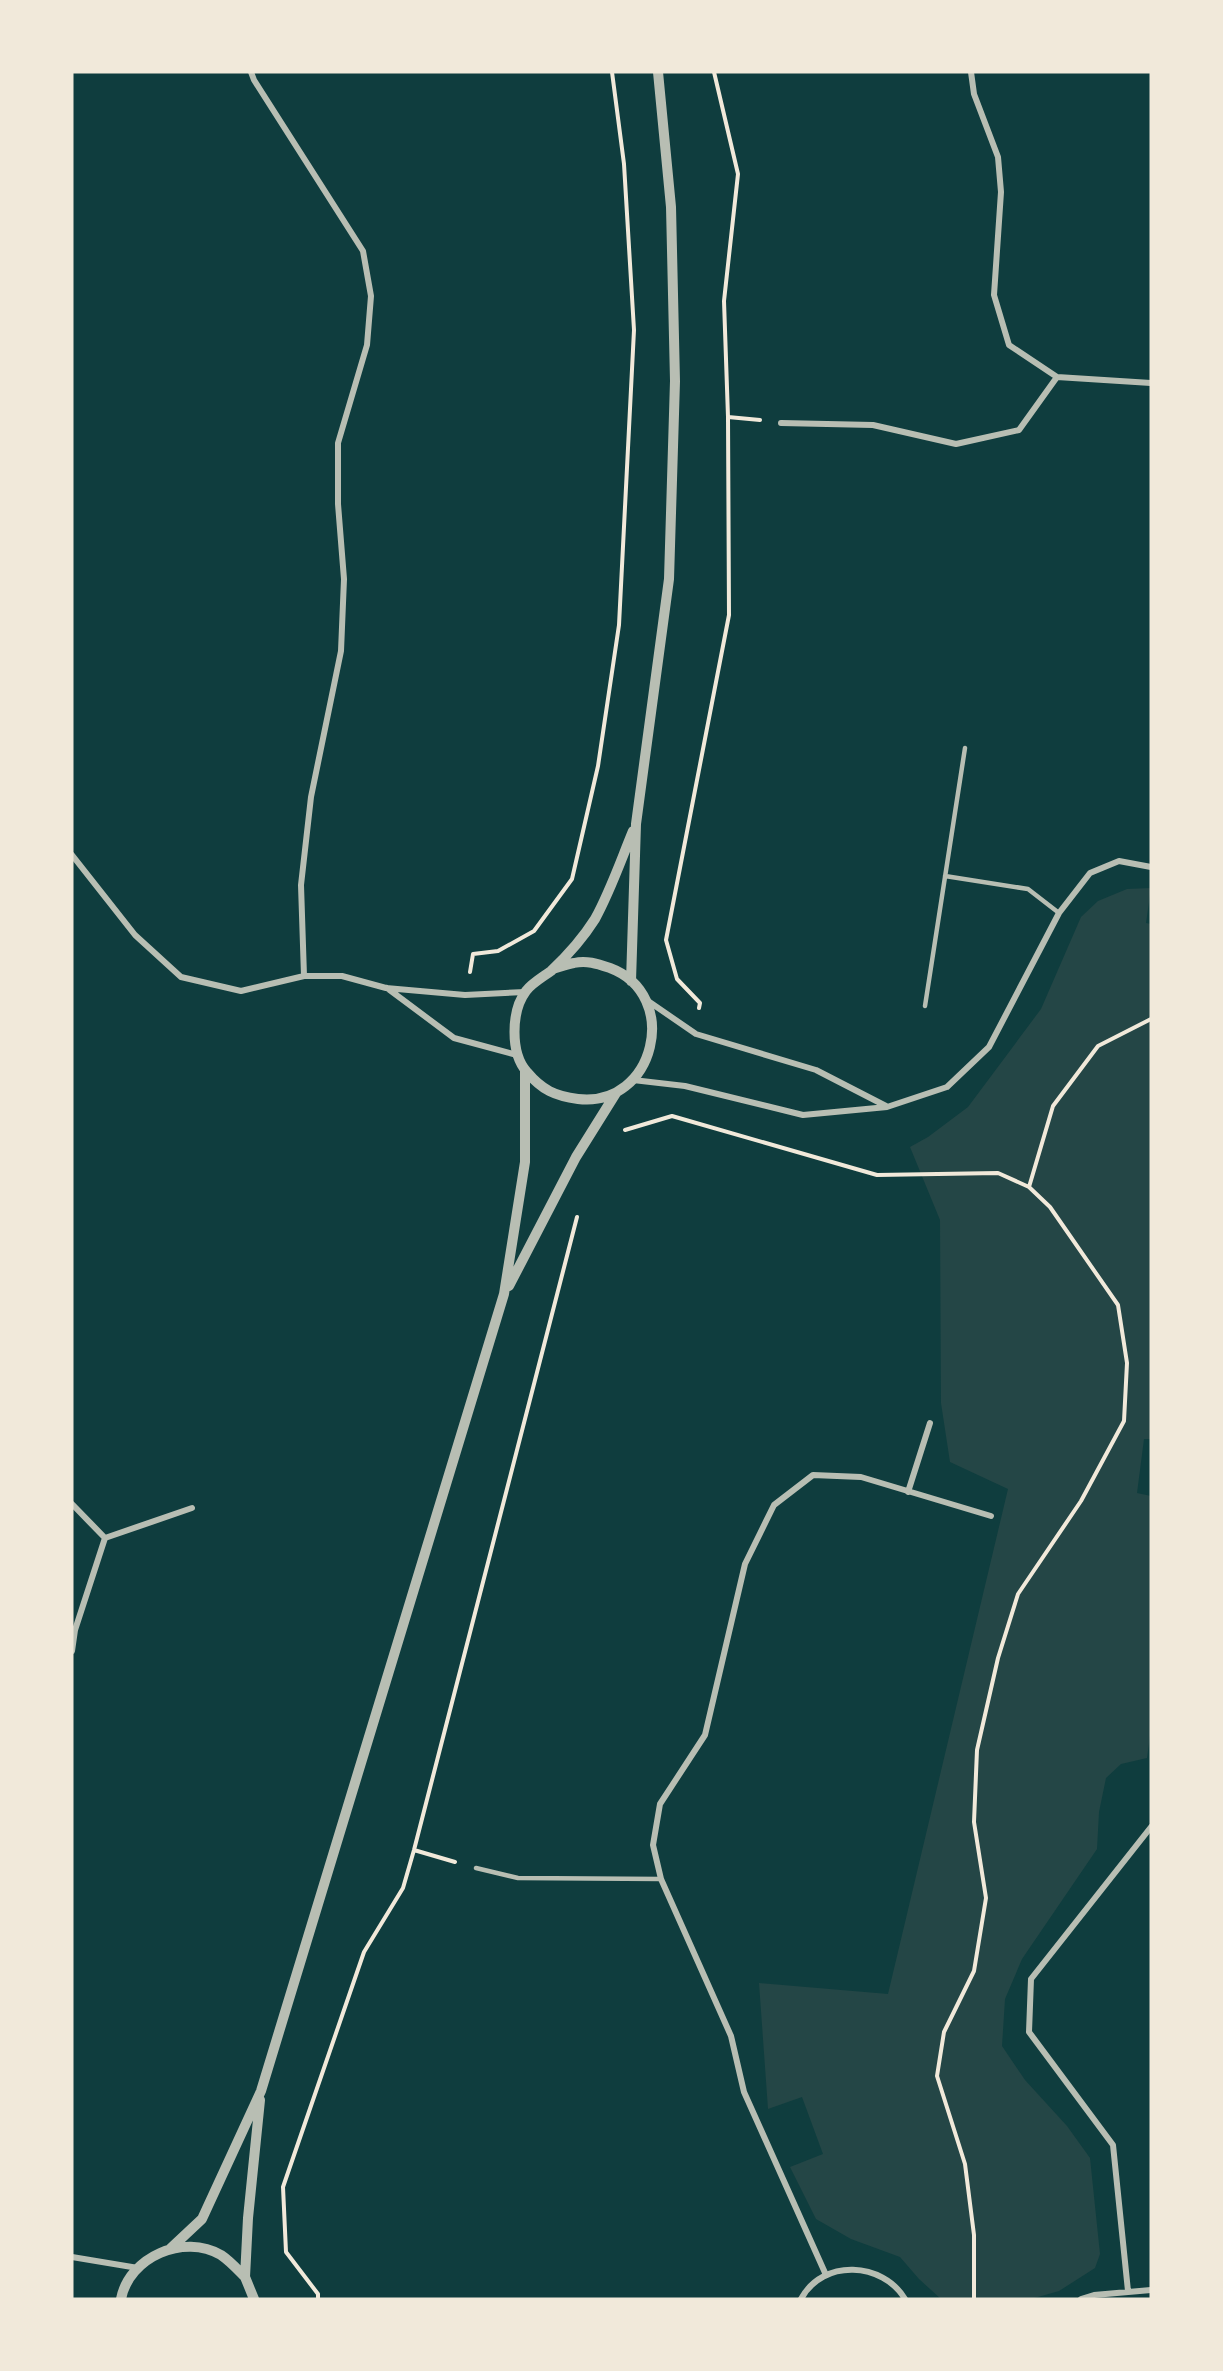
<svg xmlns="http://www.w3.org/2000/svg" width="1223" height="2371" font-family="'Golos Text',sans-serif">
<rect width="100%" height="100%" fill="#0f3d3e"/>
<path fill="#244646" d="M1151,888L1146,923L1151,924V1439H1144L1137,1493L1151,1496V1729L1147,1758L1121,1764L1106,1778L1099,1812L1097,1849L1022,1959L1005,1999L1002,2046L1025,2080L1067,2126L1090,2158L1100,2254L1095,2268L1059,2291L1031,2299H941L919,2279L900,2257L851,2239L816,2219L790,2167L823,2154L802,2097L768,2109L759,1983L888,1994L1008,1489L950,1462L941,1403L940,1220L910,1147L928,1137L968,1107L1041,1009L1081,917L1098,901L1127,889Z"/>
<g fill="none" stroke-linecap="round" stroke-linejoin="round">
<path stroke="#f1e9da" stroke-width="4" d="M728,417L760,420
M470,972L473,954L498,951L534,931L572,879L598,766L619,625L634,330L624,164L612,72
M699,1008L700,1003L677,979L666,940L729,615L728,417L724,301L738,174L714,72
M625,1130L672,1116L877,1175L998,1173L1029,1187L1050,1207L1118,1305L1127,1363L1124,1421L1081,1501L1018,1594L998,1658L977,1750L974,1822L986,1898L974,1971L944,2032L937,2076L965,2164L974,2235V2299
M1029,1187L1053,1106L1098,1046L1151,1019
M414,1850L455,1862
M318,2299V2294L286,2252L283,2187L364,1952L403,1888L414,1850L577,1217"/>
<path stroke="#b8beb3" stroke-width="4.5" d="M945,876L1028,889L1059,913
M925,1006L965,748
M476,1868L518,1878L661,1879"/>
<path stroke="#b8beb3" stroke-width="6" d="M251,72L254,80L363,251L371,296L367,345L338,443V504L344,579L341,651L311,797L301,885L304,976
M971,72L974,94L998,157L1001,192L994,295L1009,345L1057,377L1151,383
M781,423L873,425L956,444L1019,430L1057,377
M72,855L135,935L181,977L241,991L304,976H342L386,988L465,995L525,992
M387,988L454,1038L517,1055
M648,1001L696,1034L816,1070L886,1106
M633,1080L685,1086L803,1115L887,1107L947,1087L989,1047L1059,913L1090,873L1119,861L1151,867
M908,1492L930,1423
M72,1504L105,1538L192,1508
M72,1651L75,1630L105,1538
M72,2257L138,2268
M826,2275L744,2092L731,2036L661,1879L653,1845L660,1804L705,1735L745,1564L774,1505L813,1475L861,1477L991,1516
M1128,2291L1113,2145L1029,2032L1031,1979L1151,1827
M801,2299C823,2258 883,2262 905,2299
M1081,2299L1094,2295L1151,2290"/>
<path stroke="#b8beb3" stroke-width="10" d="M553,969C560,967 567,964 574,963C587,960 598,964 610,968C682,995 655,1108 578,1099C555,1096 542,1090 527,1072C510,1053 511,1011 526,991C532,983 543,977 551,971C567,956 583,938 595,919C610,892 621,860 633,831
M631,981L636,824L669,579L675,381L671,207L658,72
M509,1286L576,1157L616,1093
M170,2249L202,2219L261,2091L504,1294L525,1162V1070
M121,2299C129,2257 184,2233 221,2255C230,2261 238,2270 245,2277
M254,2299L245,2277L248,2218L260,2100"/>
</g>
<rect width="1223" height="2371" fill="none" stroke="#f1e9da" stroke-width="147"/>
</svg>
